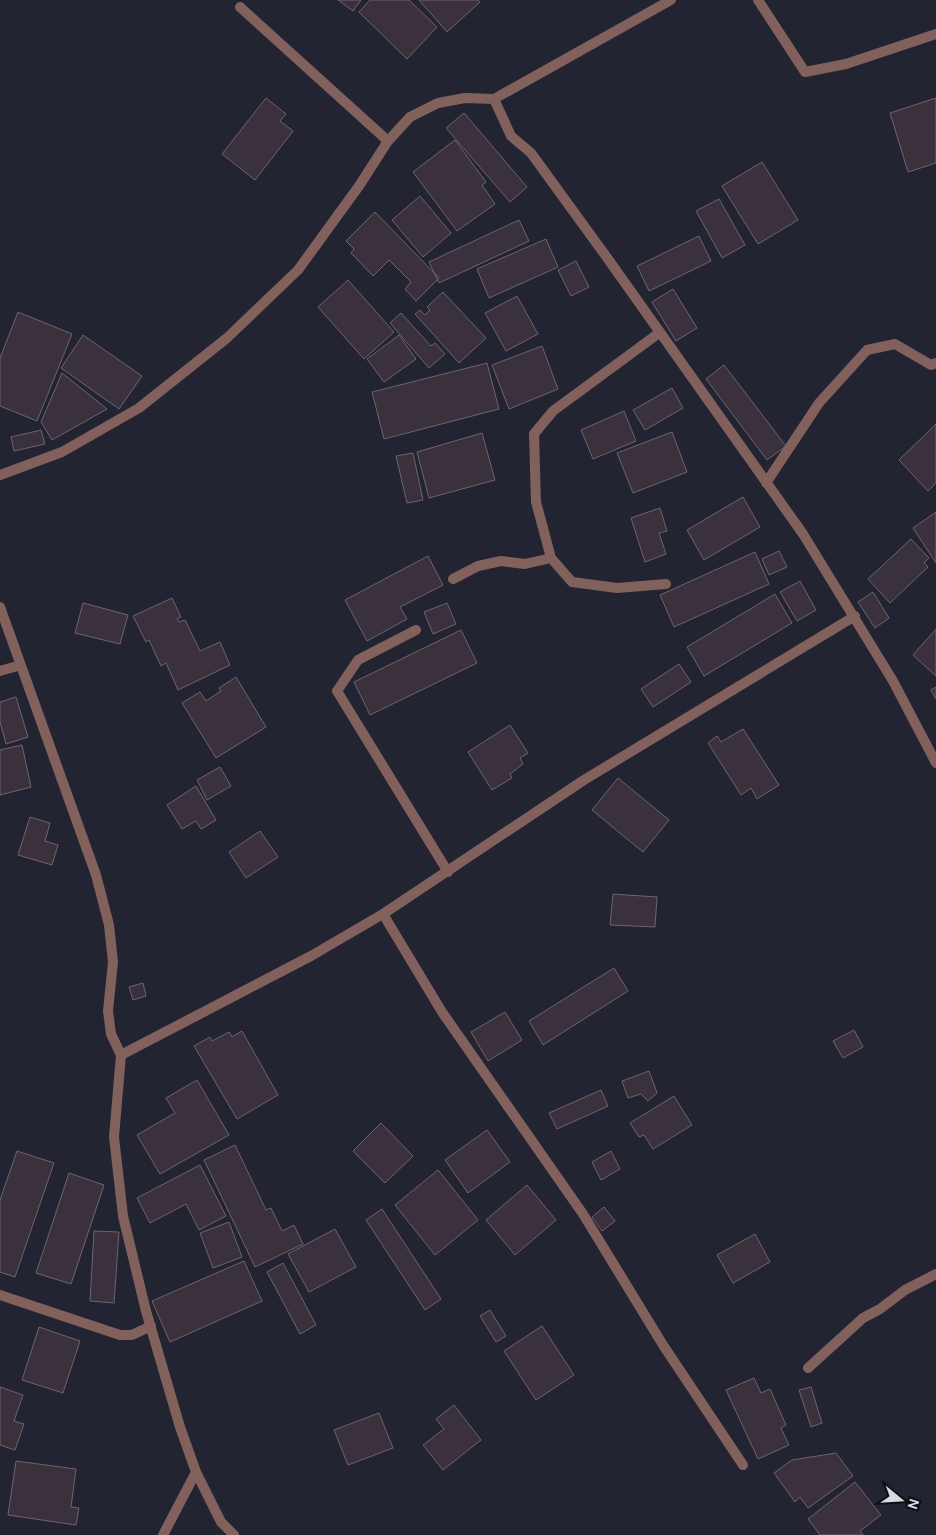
<svg xmlns="http://www.w3.org/2000/svg" width="936" height="1535" font-family="Cabin,sans-serif">
<rect width="100%" height="100%" fill="#222431"/>
<path fill="#3b313c" stroke="#6f6370" d="M338,0H361L353,11Z
M370,0H409L437,27L407,59L359,12Z
M419,0H478L480,2L447,32Z
M266,98L286,114L280,121L293,131L255,180L222,154Z
M936,98V163L908,172L890,113Z
M464,113L527,187L510,202L446,128Z
M455,140L486,182L482,185L495,204L457,231L413,172Z
M762,162L798,220L758,244L722,186Z
M420,196L451,233L423,257L392,220Z
M719,199L745,245L722,258L696,211Z
M375,212L439,278L416,301L405,289L411,282L389,260L373,276L351,253L354,249L346,241Z
M519,220L529,241L439,283L429,262Z
M699,236L711,261L649,291L637,266Z
M546,239L558,267L489,298L477,269Z
M576,261L589,287L571,296L558,270Z
M348,280L394,332L364,359L318,307Z
M673,289L697,328L676,341L652,302Z
M443,292L486,338L459,363L415,314L420,310L425,315L430,310L427,307Z
M517,296L538,334L506,351L485,313Z
M18,312L72,334L37,421L0,406V358Z
M401,313L431,346L435,343L445,354L429,368L390,323Z
M83,335L142,376L119,409L61,368Z
M399,335L416,359L384,382L367,359Z
M542,346L558,389L509,409L492,365Z
M487,363L499,409L384,439L372,392Z
M724,365L786,446L767,460L706,379Z
M62,373L107,409L52,440L41,422Z
M672,388L683,408L645,430L633,410Z
M624,411L636,441L593,459L581,430Z
M936,424V483L928,491L899,460Z
M41,430L45,444L14,451L11,437Z
M672,432L687,472L633,493L617,453Z
M482,433L495,480L429,498L417,452Z
M413,453L423,500L407,503L396,456Z
M743,497L760,527L704,560L687,530Z
M660,508L667,531L659,533L666,554L645,562L631,518Z
M936,512V563L913,528Z
M911,539L929,558L924,563L928,567L890,603L868,579Z
M779,551L787,567L769,575L762,559Z
M755,552L769,584L674,627L660,595Z
M428,556L443,585L400,607L407,619L367,641L345,600Z
M800,581L816,610L797,621L780,592Z
M873,592L889,618L875,628L858,602Z
M775,594L792,623L704,676L687,647Z
M172,598L181,617L177,619L179,622L185,620L200,651L220,642L230,665L178,690L166,663L161,666L149,640L146,642L133,616Z
M83,603L128,615L120,644L75,633Z
M447,603L456,624L433,634L424,612Z
M936,629V676L913,655Z
M461,630L477,663L370,715L354,682Z
M679,664L691,682L653,707L641,689Z
M236,677L266,727L216,758L182,703L200,692L206,701L221,691L219,688Z
M936,687V699L931,690Z
M16,697L28,737L6,744L0,722V702Z
M510,725L528,753L520,758L523,764L510,774L512,778L492,790L468,752Z
M743,729L779,785L757,799L751,788L741,795L708,743L717,736L721,742Z
M22,745L31,787L0,795V750Z
M220,767L231,786L207,800L197,780Z
M618,778L669,820L643,852L592,810Z
M196,786L216,820L201,829L196,821L182,829L167,805Z
M30,817L50,823L45,841L58,845L52,865L18,855Z
M260,831L278,857L246,878L229,852Z
M613,894L657,897L655,927L610,925Z
M614,968L628,991L543,1045L529,1021Z
M143,983L146,996L133,1000L129,987Z
M505,1012L522,1040L488,1061L471,1032Z
M854,1030L863,1047L843,1058L833,1041Z
M242,1031L278,1095L237,1119L194,1046L210,1037L212,1041L229,1032L232,1037Z
M649,1071L657,1093L648,1101L641,1094L628,1098L622,1081Z
M197,1080L229,1135L160,1174L137,1135L175,1113L166,1098Z
M601,1090L608,1106L557,1129L549,1113Z
M674,1096L692,1125L653,1149L644,1135L639,1137L630,1123Z
M381,1123L413,1156L385,1183L353,1151Z
M487,1130L510,1162L468,1193L445,1160Z
M235,1145L266,1210L271,1208L282,1231L294,1225L303,1244L255,1267L204,1160Z
M17,1151L54,1163L15,1277L0,1272V1200Z
M611,1151L620,1169L601,1180L592,1162Z
M200,1165L226,1216L199,1230L186,1204L150,1223L137,1198Z
M438,1170L478,1220L435,1255L395,1205Z
M69,1173L104,1185L71,1284L36,1273Z
M527,1185L556,1220L515,1255L486,1220Z
M604,1207L615,1221L602,1231L592,1217Z
M382,1209L441,1299L425,1310L366,1220Z
M229,1222L242,1257L213,1268L200,1233Z
M335,1229L356,1267L309,1292L288,1254Z
M94,1231L119,1232L114,1303L90,1301Z
M755,1234L770,1262L733,1283L717,1255Z
M244,1261L262,1301L170,1342L152,1301Z
M283,1263L316,1325L300,1334L267,1272Z
M490,1310L506,1336L496,1342L480,1316Z
M542,1326L574,1375L536,1400L504,1351Z
M39,1327L80,1341L63,1393L22,1380Z
M754,1378L761,1393L770,1389L786,1425L781,1428L789,1445L758,1459L726,1390Z
M0,1387L23,1395L14,1421L24,1424L15,1450L0,1445Z
M811,1387L822,1423L811,1427L799,1390Z
M454,1405L481,1440L443,1470L423,1445L444,1429L436,1419Z
M379,1413L393,1448L348,1465L334,1430Z
M836,1453L853,1476L808,1508L800,1497L795,1502L774,1473L792,1460Z
M16,1461L76,1469L71,1507L79,1508L76,1525L8,1515Z
M855,1482L881,1515L860,1531L863,1535H820L808,1519Z"/>
<g fill="none" stroke-linecap="round" stroke-linejoin="round">
<path stroke="#82615c" stroke-width="10" d="M758,0L805,72L846,64L936,34
M240,7L388,141
M494,99L511,136L531,153L608,259L803,534L893,681L936,763
M659,333L553,411L534,434L536,502L551,558L572,582L617,588L666,584
M0,475L62,452L139,408L227,338L298,270L359,186L388,141L410,117L438,103L465,98L494,99L671,0
M766,483L819,403L867,350L895,344L931,365L936,363
M453,579L478,566L501,561L525,564L551,558
M0,607L96,875L109,925L113,962L108,1011L111,1034L121,1055L114,1137L123,1216L146,1311L180,1427L196,1472L221,1522L234,1535
M416,630L358,660L337,691L448,872
M0,671L21,665
M383,914L442,1012L583,1214L663,1345L743,1465
M121,1055L311,956L383,914L584,780L855,616
M0,1295L120,1335H132L151,1326
M808,1368L863,1318L880,1309L905,1290L936,1274
M163,1535L196,1472"/>
</g>
<g transform="translate(901 1500) rotate(108)" stroke="#0d0e13" stroke-width="4" paint-order="stroke">
<path d="M0-4L9 19L0 12L-9 19Z" fill="#d7d8e1"/>
<text y="-8" font-size="14" font-weight="bold" text-anchor="middle" fill="#d7d8e1">N</text>
</g>
</svg>
